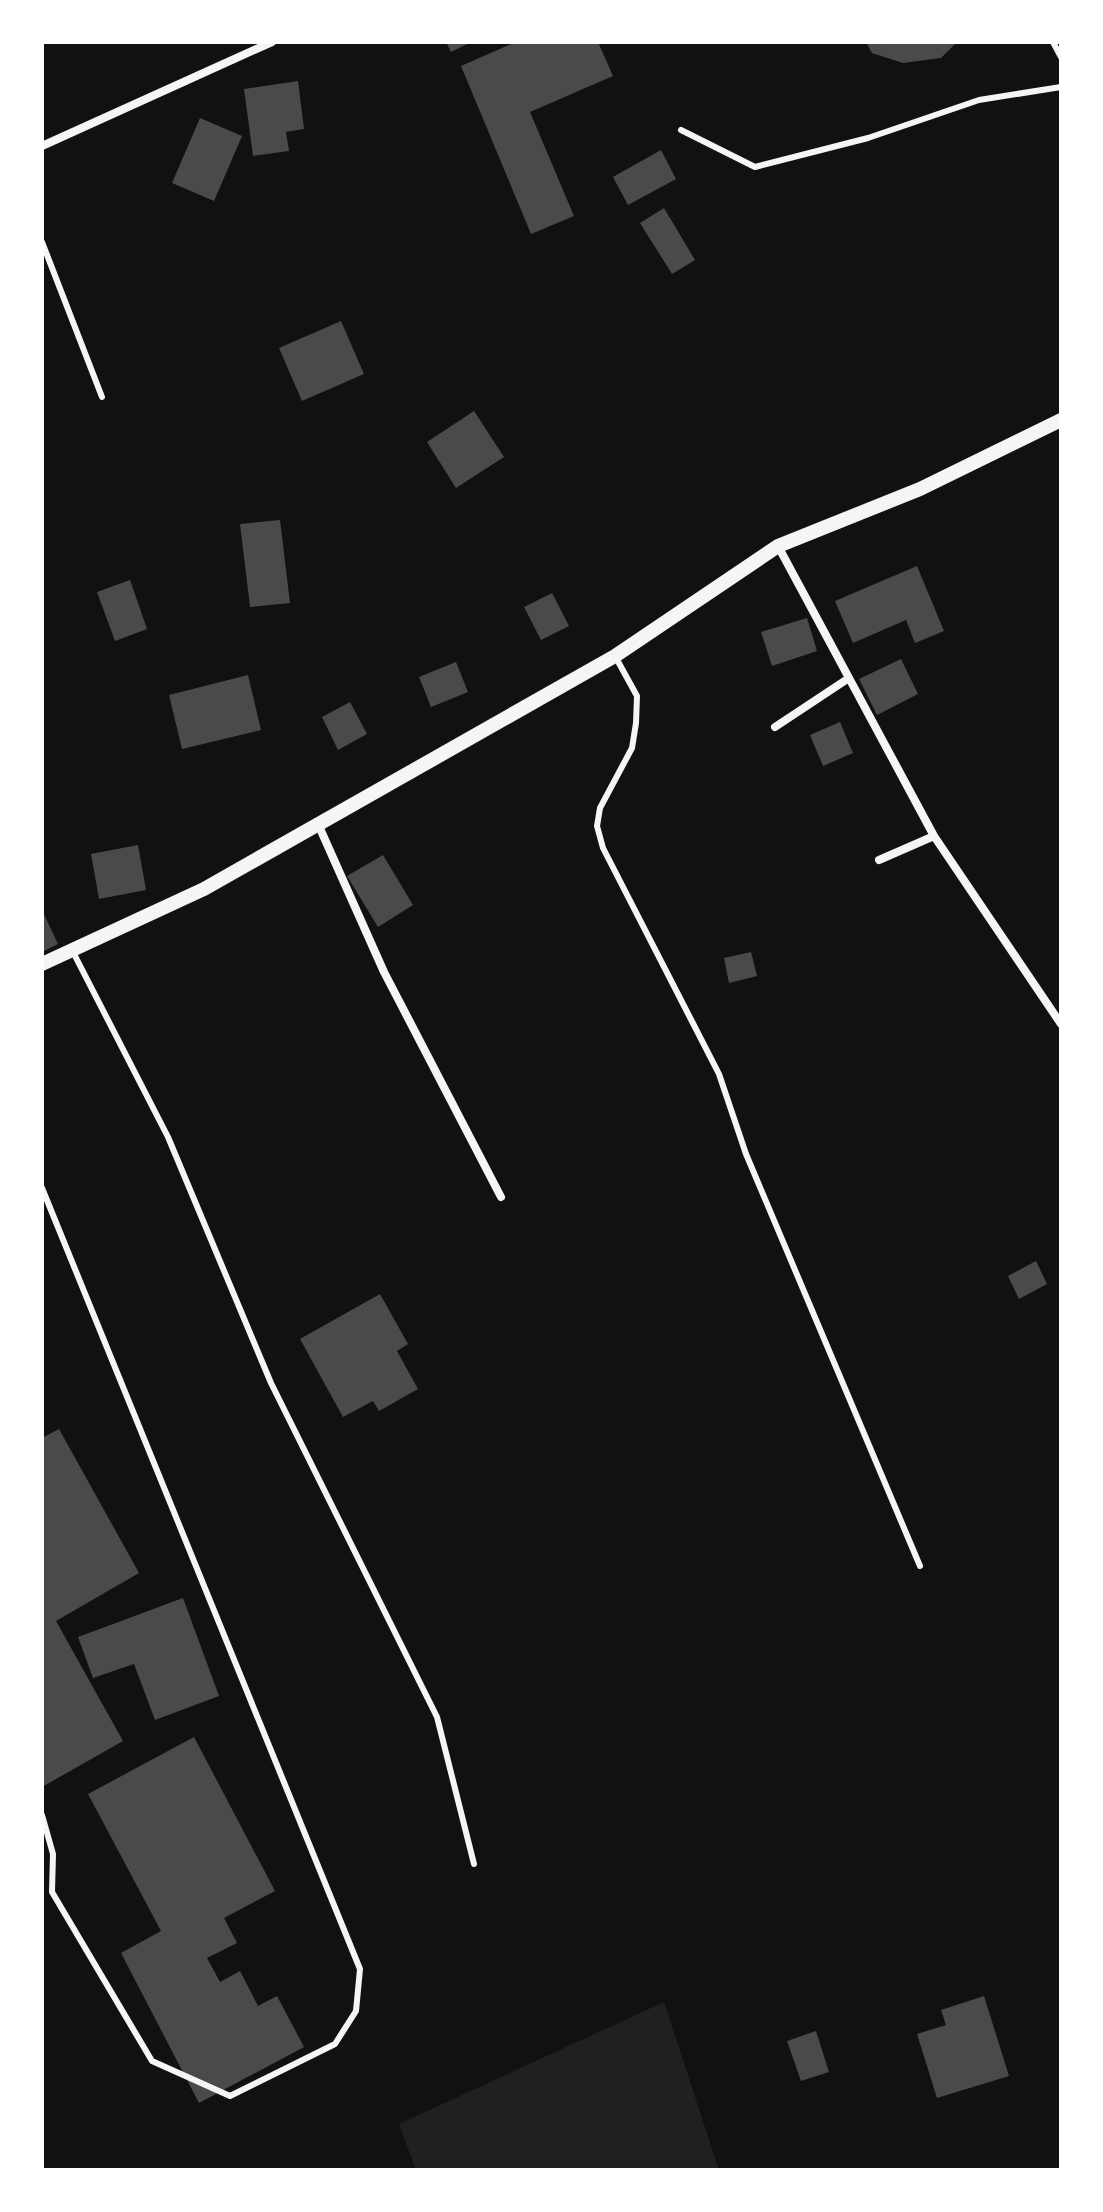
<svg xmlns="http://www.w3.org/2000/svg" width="1103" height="2212" font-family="Literata,serif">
<rect width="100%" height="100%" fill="#111"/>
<path fill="#202020" d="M664,2002L719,2170H416L399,2124Z"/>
<path fill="#4a4a4a" d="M446,42H471L451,52Z
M516,42H598L613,76L530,112L574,216L531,234L461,66Z
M866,42H957L941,58L903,63L872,53Z
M298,81L304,129L286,132L289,151L253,156L244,89Z
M200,118L242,136L214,201L172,183Z
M661,150L676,179L628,205L613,177Z
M664,208L695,260L672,274L640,223Z
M341,321L364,374L302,401L279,348Z
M474,411L504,457L456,488L427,442Z
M280,520L290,603L250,607L240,524Z
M917,566L944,631L915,643L906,620L853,643L835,601Z
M130,580L147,629L115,641L97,592Z
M552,593L569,626L541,640L524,607Z
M807,618L817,651L772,666L761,632Z
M901,659L918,694L877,715L859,679Z
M456,662L468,692L431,707L419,677Z
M248,675L261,730L182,749L169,695Z
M350,702L367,734L338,750L322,717Z
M840,722L853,753L823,766L810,735Z
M138,845L146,890L99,899L91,854Z
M383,855L413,905L378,927L347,876Z
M42,910L58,944L42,952Z
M751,952L757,976L729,983L724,958Z
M1036,1261L1047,1284L1019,1299L1008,1276Z
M380,1294L408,1344L397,1351L418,1389L379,1411L373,1401L343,1417L300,1339Z
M59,1429L139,1573L56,1621L123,1741L42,1787V1438Z
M183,1598L219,1696L155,1720L134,1664L93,1678L78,1637Z
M194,1737L275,1891L224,1918L237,1943L207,1958L220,1982L240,1971L258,2006L277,1996L304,2047L199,2103L121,1953L161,1931L88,1794Z
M984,1996L1009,2076L937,2098L917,2034L946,2025L941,2010Z
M816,2031L829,2072L801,2081L787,2041Z"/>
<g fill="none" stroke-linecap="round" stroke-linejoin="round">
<path stroke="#f5f5f5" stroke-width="6" d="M1053,42L1061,57
M681,130L755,167L868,138L979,100L1061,87
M42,242L102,397
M615,656L637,696L636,723L632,748L600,808L597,826L603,848L719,1074L746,1154L920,1566
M72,950L168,1137L271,1383L437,1717L474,1864
M42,1188L360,1969L356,2011L335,2044L230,2096L152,2061L52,1892L53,1854L42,1815"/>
<path stroke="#f5f5f5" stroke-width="8" d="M42,146L272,42
M778,546L934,836L1061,1024
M775,727L849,678
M318,824L384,972L501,1197
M879,860L934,836"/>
<path stroke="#f5f5f5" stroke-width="14" d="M42,964L204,889L615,656L778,546L920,489L1061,420"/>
</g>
<rect width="1103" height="2212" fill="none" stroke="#ffffff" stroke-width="88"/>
</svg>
